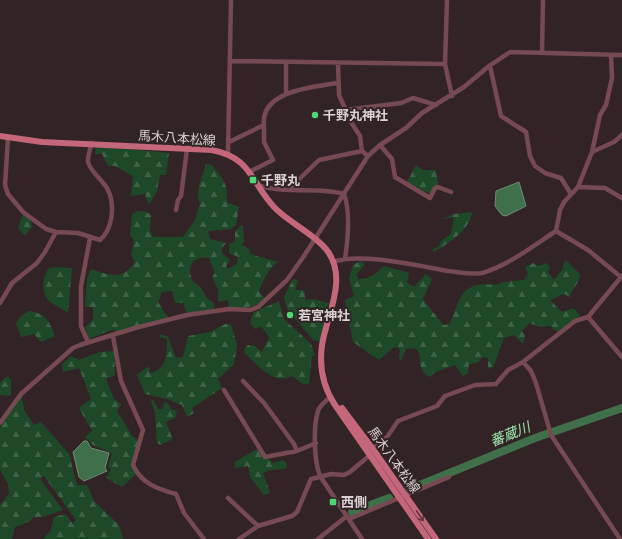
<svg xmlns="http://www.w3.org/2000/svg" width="622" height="539" font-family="Roboto,'Noto Sans JP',sans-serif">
<defs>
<pattern id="forest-firs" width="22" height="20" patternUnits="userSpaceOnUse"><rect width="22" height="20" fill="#1e4928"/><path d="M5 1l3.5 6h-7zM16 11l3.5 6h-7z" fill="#3e6246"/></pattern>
</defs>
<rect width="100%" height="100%" fill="#322426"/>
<path fill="url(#forest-firs)" d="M96,146L169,153L166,175H160L157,191L149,205L145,194L131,196L133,176L115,166H108L102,154H95Z
M206,164L212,165C217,172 224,179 226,187C227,193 226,197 228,203L239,207L236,225L231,229L208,231L210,239L226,243L222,248V253L230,260L226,266L228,269L237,264L238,257L229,253V244L235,242V232L240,226H243L244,241L242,245L249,249L250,254L278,262C269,267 262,282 259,292L265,298C254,309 244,308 229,308L228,300L218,302V290L212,277L215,273L209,258C194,255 185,267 193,281C195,283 198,285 200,287C207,295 202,296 214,303V309L187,313L183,303H175L172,291L162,292L158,302L169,319L116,333L114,329L89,339L85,327L93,320V307H85L87,279L91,269C109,275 123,281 135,262L131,255L134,241L130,235L132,214C138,210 145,210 151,215L150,232L153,237H183L195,220L200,203C194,192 203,176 206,164Z
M416,165L423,170H436L438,183L430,194L407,182Z
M472,212C470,230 449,243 434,252L432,250L440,245L441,241L451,234L454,217L443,219L454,214Z
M23,214L31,220L32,227L25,236L18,228Z
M361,261L365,264L356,275L359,279C370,279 376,274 384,266L409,273L407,283L414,287L426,274L432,279L423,299L443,325L450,324C461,296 461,281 497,285L503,282L524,280L528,274L525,267L533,263L538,266L546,263L550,267L548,272L554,280L562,270L564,262L567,261L580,274C580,284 571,288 570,297L564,294L550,300L562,312L574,308L580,316L571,321L558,332L550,326L540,327L529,323L522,331L525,336L523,344L514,335L504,338L493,367L488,369V358L483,357L477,363L469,364L468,373L463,376L455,365L435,372L430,377C411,370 430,344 406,349L401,361L399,358L400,351L398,347L393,348L379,360L353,342L345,300L354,296L349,278L353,265Z
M57,267L72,268L68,313C63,309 52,304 49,301C41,292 42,277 49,268Z
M293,279L298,280L295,290H304L306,300L313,299L329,303L320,341L313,340L287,309L284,297Z
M279,301L284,319L311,344L315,356H312L309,384H303L292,376C272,386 259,365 244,353L245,348L248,345L255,346L262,352L269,337L261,326L255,329L250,323L253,313Z
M29,311C45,313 50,322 55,336L41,342L34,334L21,337L16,323L21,316Z
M225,324H231L237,345L234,364L218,379L222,388L192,408L194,413L187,417L182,405L167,399L145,394L137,375L146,368L150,367L149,373C167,371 167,354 167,339L159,337L161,334L168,337L176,358L183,357L188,336L210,332Z
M114,351L115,375L106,379L114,399L121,404L117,411L132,436L139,441L131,465L136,474L122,487L106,478L111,469L108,468L112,453L93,445L85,437L92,431L79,408L91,399L79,368L63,372L62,364L71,356L79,360L100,352Z
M7,376L11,380V396L0,395V383Z
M22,396L24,410L34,425L41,422L69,454L77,485H87L94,501L119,525L123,539H43L51,530L54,517L65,514L73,524L76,520L44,476L40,479L63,510L43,517H34L28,522L15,527L12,539H0V505L9,494L8,484L0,470V428L16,402Z
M151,400H153L158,409H163L164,402L168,403L171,409L177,411L175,418L166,422L172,437L171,440L160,445L157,443L155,414Z
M257,449L273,463L284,460L287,466L285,469L270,470L263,473L270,493L264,495L250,477L248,466L235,468V462Z"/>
<path fill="#407049" stroke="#6e8d72" d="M519,182L526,206L506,216L502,215L495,206L496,191Z
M84,441H87L91,448L109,453L105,468L107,471L84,481L79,477L73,452Z"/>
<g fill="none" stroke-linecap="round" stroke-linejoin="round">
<path stroke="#407049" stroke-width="8" d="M410,489L535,438L622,408
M352,512L389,498"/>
<path stroke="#774952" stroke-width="4.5" d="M447,0L445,64L452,96
M542,52L543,0
M230,61L445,64
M286,62V94
M338,63L339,95L351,122L360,136L362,151
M490,66L501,116L526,132L530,156L535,166L545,173L561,178L571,194
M345,110L401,103L413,98L436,105
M8,138L5,185L8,194L23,212L46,229L56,232L78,233L100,240C113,229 115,205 108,190C103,180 91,173 88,162C87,156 91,150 91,143
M229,142L264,125C260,91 313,87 337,83
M380,145L392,159L395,177L430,198L435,188L438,187L451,192
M592,152L600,115L606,105L612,78L611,55
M228,153L231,0
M249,172L273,160L264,142V125
M258,185C286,195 316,186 344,194C351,213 348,239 345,259
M578,187L605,188L622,198
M289,189L319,160L362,151L368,156
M176,210L178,200L181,196L187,149
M333,262C361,252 418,266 448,271C458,272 472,275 482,273C509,265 533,246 556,231
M621,277L588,250L556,231L560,210L564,202L578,187L592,152L614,142L622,135
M0,303L12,283L37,263L45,252L56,232
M588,317L622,357
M113,336L121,381L143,430L133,465C141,483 157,489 176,494L184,513L204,539
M88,342L81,326V286L90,238
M523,362L531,371L536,383L551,435L620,539
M243,381L264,403L294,444L297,451
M224,390L265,457L297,451L316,443
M330,397C325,402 320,405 318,411C313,427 314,461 320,476L362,539
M0,423L21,394L73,348L80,345L135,328L187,315L229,309L250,310L258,307L287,280L304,256L368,156L380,145L406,128L422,113L464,87L489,66L510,52L622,55
M373,449L387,437L398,421L437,406L445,396L475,385L496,384L508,370L523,362L575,321L588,317L622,276
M228,498L258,526
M349,519L449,477
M239,539L258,526L292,516L297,512L311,479L331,474L344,475L350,472L370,455
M318,539L347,516"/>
<path stroke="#c4677a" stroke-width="6" d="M0,136L42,142L212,150C252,158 250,181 274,207C289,223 312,232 326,249C349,278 327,314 322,345C319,367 323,387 335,405L428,539
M342,408L373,449L436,539"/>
</g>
<defs><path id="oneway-shaft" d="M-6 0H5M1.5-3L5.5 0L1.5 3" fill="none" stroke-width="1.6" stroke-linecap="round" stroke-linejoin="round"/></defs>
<use stroke="#5e383f" href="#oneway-shaft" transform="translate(420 516) rotate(56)"/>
<g fill="#51d674" stroke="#322426" stroke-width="1.5">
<circle cx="315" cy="115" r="4"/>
<rect x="249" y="176" width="8" height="8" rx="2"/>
<circle cx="290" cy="315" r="4"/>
<rect x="329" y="498" width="8" height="8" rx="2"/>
</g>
<g text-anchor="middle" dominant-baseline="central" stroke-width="4" stroke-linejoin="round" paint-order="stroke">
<g font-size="13" font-weight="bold" fill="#dbd2d3" stroke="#322426" text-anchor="start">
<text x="323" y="115">千野丸神社</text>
<text x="261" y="180">千野丸</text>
<text x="298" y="315">若宮神社</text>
<text x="341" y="502">西側</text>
</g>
<g font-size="13" fill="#dbd2d3" stroke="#322426">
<text transform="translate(177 138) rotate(4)">馬木八本松線</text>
<text transform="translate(394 460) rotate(54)">馬木八本松線</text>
</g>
<g font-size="14" font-style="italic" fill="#9ae2a6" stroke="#322426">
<text transform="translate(510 434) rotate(-22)">蕃蔵川</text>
</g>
</g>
</svg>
